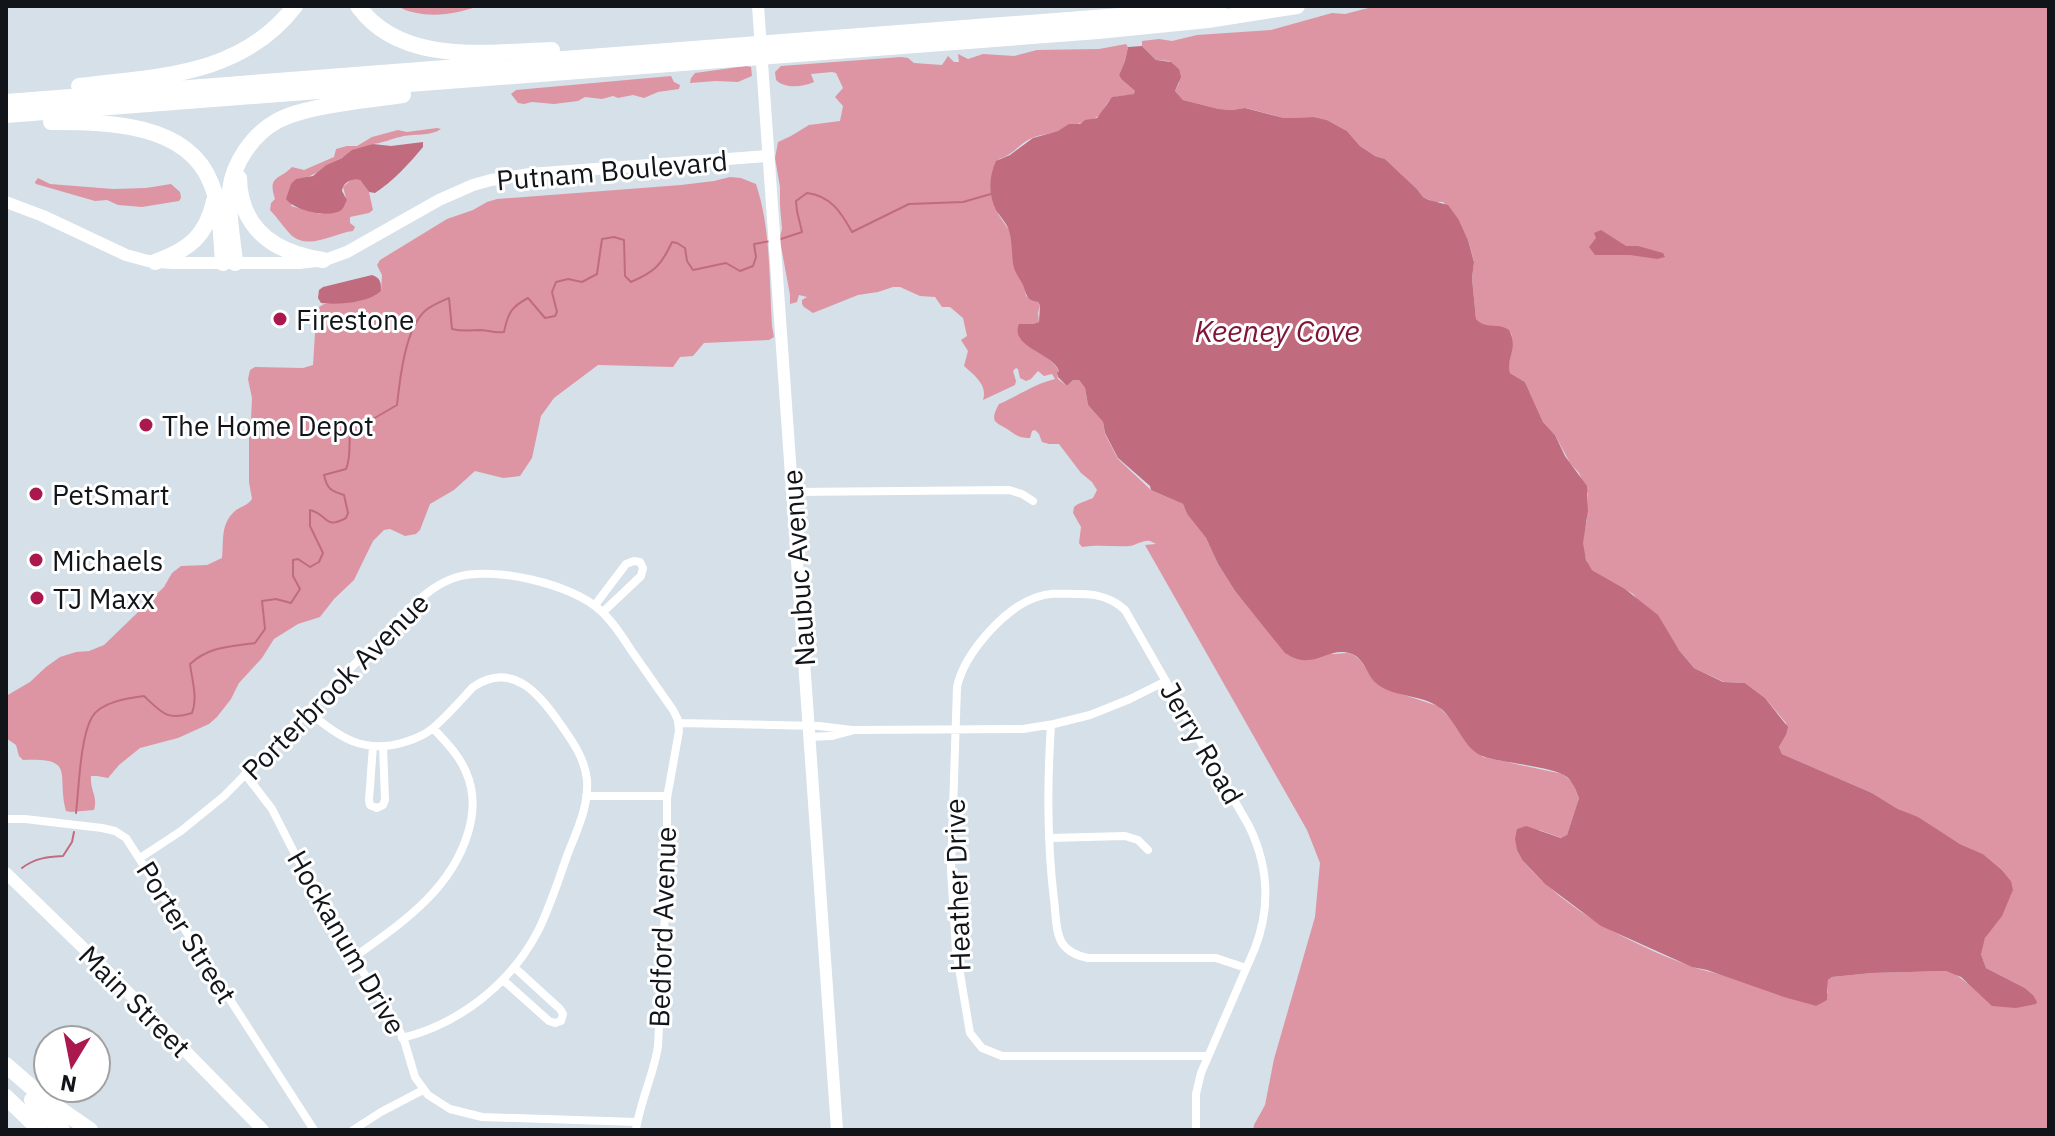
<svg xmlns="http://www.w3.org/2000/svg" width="2055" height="1136" font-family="'IBM Plex Sans',sans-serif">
<rect width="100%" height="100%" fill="#d5e0e9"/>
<path fill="#dd95a3" d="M397,6H478C453,16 420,19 397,6Z
M1376,6H2049V1130H1253L1254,1125L1265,1105L1274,1059L1315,917L1320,863L1307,830L1145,545L1156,544C1154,543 1152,542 1150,541C1142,540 1137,545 1130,546C1114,547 1098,544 1082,547L1079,543L1081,527L1073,513L1074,507L1078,504L1093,498L1097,490L1092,482L1081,473L1059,444H1049L1042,442L1039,434L1035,430L1032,431L1030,438C1020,438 1017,436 1010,431C997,422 988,424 999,404C1018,396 1034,384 1055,379L1052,374L1044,376L1038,371L1031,379L1026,381L1020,378L1018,369L1016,368L1013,371L1016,381L1015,385L983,400C988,385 974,375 964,366L968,351L961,340L967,336L963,318L950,307H942L935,297L920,296L900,287H893L878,292L858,295L813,313L804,307L802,304V300L807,297L799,295L797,302L790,304V295L781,246L778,244L782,229L780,205V187L775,158L778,142L791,136L809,125L840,121L843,106L835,97L843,88L836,73L832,72L811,74L814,82C803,87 785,89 776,80L775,72L781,66L901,57L908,58L914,63L942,65L948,56L954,62H959L958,54L968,59L983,54L1014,56L1037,50L1099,49L1126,44L1128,47L1125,61L1119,75L1121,79L1135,91V94C1127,97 1118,94 1111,99C1104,104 1103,115 1095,118C1083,123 1073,124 1061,130C1051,134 1040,134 1030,139C1018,145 1014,154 999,159L998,214L1009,230L1013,248L1014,265L1025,288L1026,296L1038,302L1040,305L1038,313L1039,322L1033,324H1022L1019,337C1030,347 1055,359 1059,372L1057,375L1058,379L1067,386L1073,380H1079L1085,388L1088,405L1103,422L1105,434L1118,459L1151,490L1183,504L1187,514L1206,538L1218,564L1235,591L1269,632L1333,654L1348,653L1354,655L1360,660L1376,683L1392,691L1438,706L1450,718L1463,738L1483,757L1563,774L1572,782L1579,798L1567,835L1562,838L1539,830L1523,861C1567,911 1627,942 1688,965C1702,971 1719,973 1735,979C1762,988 1788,998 1816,1006L1828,993V980L1832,977L1872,973L1946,971L1954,973L1967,983L2033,995L2025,988L1986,968L1981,954V948L1985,938L2011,895V881L2002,870L1983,854L1960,844L1918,818L1898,809L1872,793L1782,754L1779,747L1786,735V723L1765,698L1745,683L1724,682L1694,668L1633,594L1592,570L1588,565L1583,550V537L1587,520L1588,494L1579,473L1570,463L1555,435L1543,422L1525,382L1510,373C1506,359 1516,348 1511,333L1496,326L1492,327L1481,324L1476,319L1472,278L1474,261L1468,240L1459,220L1443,202H1434L1423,197L1417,189L1385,159L1375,156L1360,146L1347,131L1327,120L1314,117L1284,118L1246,108L1232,110L1219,109L1183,100L1175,91L1179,83V69L1169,61L1156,60L1142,46V41L1159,39L1172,41L1197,35L1271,30L1332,13L1345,14Z
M746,66L751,67L752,76L738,82L716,81L690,83L691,78L695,73Z
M671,76L674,82L680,85L679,89L658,92L644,98L633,95L618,98L613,96L602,99L585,97L578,101L554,104L532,102L524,104L518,103L511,94L516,90Z
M437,128L441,129C430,137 414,133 400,137C391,139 383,143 373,144L326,165L318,172L308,177L291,206L320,214L338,212L346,198L343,187L352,179L360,180L369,192L373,210L369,213L350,217V223L355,227L353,231C334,233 309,251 291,235C283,227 278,218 270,210L271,203L275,199C267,175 280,180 292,167L304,170L334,157L336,149L347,146H357L372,137L398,130L407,132Z
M730,177L741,178L756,184C771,229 769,279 772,326L774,337L769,340L704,343L693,356L680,357L673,367L598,365L554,398L541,416L532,458L520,476L503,478L475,471L454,490L430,504L420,530L416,534L405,536L390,529L384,530L373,541L354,580L334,599L320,617L298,624L274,639L262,658L239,683L231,699L217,717L209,724L178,738L140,748L119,765L108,778L97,776H91C90,792 98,795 94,810L71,812L66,811C56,773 77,758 23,760L19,756L16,745L6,738V696L30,682L46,667L60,657L76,652L89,651L104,645L164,587L172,573L181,566L207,565L222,558C224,541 220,524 235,511C241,506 247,506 252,499L249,482V422L251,420L252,398L248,379L250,370L255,367L303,368L313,365L316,317L319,307L324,304L356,301L381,291L382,275L377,265L380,260L447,219L473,210L487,202L497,199L681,185L714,181Z
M38,178L50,184L113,189L146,188L171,184L180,192L181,198L179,201L142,207L118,205L107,200L95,201L36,184L35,182Z"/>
<path fill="#c16c7e" d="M1142,46L1156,60L1171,62L1179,69L1181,77L1175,91L1183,100L1219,109L1232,110L1245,108L1284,118L1314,117L1327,120L1347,131L1360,146L1375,156L1385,159L1417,189L1423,197L1429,200L1448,205L1459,220L1468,240L1474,262L1472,278L1476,319C1486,330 1498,322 1509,330C1519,348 1506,357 1510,373L1525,382L1543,422L1555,435L1565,456L1587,486L1588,511L1583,543L1586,560L1592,570L1625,589L1658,615L1679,650L1694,668L1723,682L1745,683L1765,698L1788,727L1786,735L1779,747L1782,754L1872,793L1898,809L1918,817L1960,844L1983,854L2002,870L2011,881L2013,890L2002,916L1985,938L1981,954L1986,968L2025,988L2033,995L2037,1002L2036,1004L2016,1008L1992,1006L1961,977L1946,971L1872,973L1832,977L1828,980L1827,1000L1816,1006L1784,997L1707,970L1692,967L1601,926L1545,884L1523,861L1517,850L1515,839L1517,829L1526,826L1561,838L1567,835L1579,798C1576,791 1573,782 1567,777C1555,767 1503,763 1485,757C1463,750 1457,721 1440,708C1422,694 1395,698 1377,684C1366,675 1365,657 1349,653C1326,647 1314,672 1285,653L1235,591L1218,564L1206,538L1187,514L1183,504L1151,490L1150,486L1118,458L1105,433L1103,422L1088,405L1085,388L1079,380H1073L1067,386L1058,377L1057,373L1059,371C1053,353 1009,347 1019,324H1033L1039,322L1040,305L1038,302C1026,300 1027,295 1023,285C1020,279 1016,274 1014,268C1011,256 1013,244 1009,231C1007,223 1000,217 996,210C988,194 989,176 996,161L1010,155L1033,138L1058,131L1069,124H1080L1085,120L1097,118L1112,97L1134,94L1135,91L1121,79L1119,75L1125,61L1128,47Z
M423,142V147C409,164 393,181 375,193L369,192L360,180C352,178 343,182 342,191L347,200C345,203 344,209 340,211C328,218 295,211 286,199L291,184L296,179L313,176L326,165L342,158L352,150L373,144L391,146Z
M1601,230L1626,246H1638L1663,253L1665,257L1657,259L1630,255H1595L1589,247L1596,238L1594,233Z
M372,275C381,278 381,283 381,291C368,303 338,305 321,303L318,298L319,290L323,287Z"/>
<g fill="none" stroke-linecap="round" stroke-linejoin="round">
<path stroke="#c16c7e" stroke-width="2" d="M781,239L802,232L797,211L796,201L807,193C831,196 841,212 852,232L909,204L963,202L991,194
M76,813C79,788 80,738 92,717C101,702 128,698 144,696C162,713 167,721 192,713C198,698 192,680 190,664C210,646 229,647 255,643L265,629L262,601L276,599L291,603L300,589L293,576V560L298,559L310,567L319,562L323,553L310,526V510C329,515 324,530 346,518L348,513L344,495C331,491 327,489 324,475L346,469C353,452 346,440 353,421L373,419L397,405C400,378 405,328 426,310C432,305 442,301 449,298L452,329C463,332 471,330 482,330C490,331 496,333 504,332C508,313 511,307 528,298L545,318L555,316L557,312L552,292L556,282L568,279L582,282L597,274L602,239L614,237L624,240L625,276L631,282C654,272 661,266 672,242L677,243L685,248L687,261L693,270L726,263L740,271L753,266L756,257L754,244L771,241
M22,868C35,858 47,857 63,856L72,842L74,832"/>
<path stroke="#fff" stroke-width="8" d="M793,492L1009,490L1022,494L1033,501
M595,605L626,564L634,561L640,562L643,568L641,576L603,612
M308,711C338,737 364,755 405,742C415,739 425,735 433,728C447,716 460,701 473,687C513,660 540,695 561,725C573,742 585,759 587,780C589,807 576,832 567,856C558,881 550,907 538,931C511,983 460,1024 402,1038
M678,723L819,726L852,730L1023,729L1054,724L1090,715L1130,699L1166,681
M1051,725C1047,784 1047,842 1054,900C1056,914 1055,931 1062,943C1068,952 1078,956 1088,958H1216L1246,968
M809,737L832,736L851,731
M373,746L369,800L370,805L377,808L383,805L385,800L383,746
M245,774L272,809L328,919L392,1016L404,1040L415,1077L428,1095L450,1109L482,1117L637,1122
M586,796H667
M6,819H25L102,828L115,831L126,838L314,1130
M1049,838L1125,836L1138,840L1148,850
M140,858L181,831L224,796L411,607C425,594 438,583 457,577C494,566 573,584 601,611C613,622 622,636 631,650C645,670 659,690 673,710L678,720L679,731L667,798V875L658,1046C654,1074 640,1101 636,1130
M353,958C400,924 450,892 468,833C474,813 475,792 466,772C459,755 446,742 433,728
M503,980L549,1021L555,1023L561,1021L563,1014L560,1009L514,967
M353,1130L381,1112L423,1090
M1196,1130V1094L1201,1073L1255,948C1271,906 1268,865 1249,826L1125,610C1112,598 1098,594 1080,594C1065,594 1051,592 1037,597C1004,608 964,654 957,687L951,870L956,950L970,1033L982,1048L1002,1056H1208"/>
<path stroke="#fff" stroke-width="12" d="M758,6L837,1130
M6,202L43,216L126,255L148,261L172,263H299L325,260L347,252L439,200L473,185L491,180L530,174L768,156
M6,873L109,973L263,1130"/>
<path stroke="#fff" stroke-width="16" d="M358,6C401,66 488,52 552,50
M79,86C160,76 241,76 295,6
M6,102L1120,16L1219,6
M6,115L1098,31L1208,20L1297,6
M51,122C105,122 187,122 211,183C221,208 221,237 223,263
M239,178C240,230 276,253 323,260
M155,262C188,250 206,237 214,201
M235,263C233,239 227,213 230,190C233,163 253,134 277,121C306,105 369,100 403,95
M6,1065L45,1099L90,1130
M6,1097L40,1130
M32,1100L62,1130"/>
</g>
<g fill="#aa184d" stroke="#fff" stroke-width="3">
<circle cx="280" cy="319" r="8"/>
<circle cx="146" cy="425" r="8"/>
<circle cx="36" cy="494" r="8"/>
<circle cx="36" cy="560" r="8"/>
<circle cx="37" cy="598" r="8"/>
</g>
<g text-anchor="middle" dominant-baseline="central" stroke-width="6" stroke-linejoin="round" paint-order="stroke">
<g font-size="28" fill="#111418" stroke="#fff">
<text transform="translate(612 170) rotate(-5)">Putnam Boulevard</text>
<text transform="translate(798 568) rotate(-94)">Naubuc Avenue</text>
<text transform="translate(335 686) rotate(-45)">Porterbrook Avenue</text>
<text transform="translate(1202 743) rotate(60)">Jerry Road</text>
<text transform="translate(957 885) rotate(-92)">Heather Drive</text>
<text transform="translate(662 927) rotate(-88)">Bedford Avenue</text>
<text transform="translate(187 932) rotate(58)">Porter Street</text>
<text transform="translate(347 942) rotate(60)">Hockanum Drive</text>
<text transform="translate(135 1001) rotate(45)">Main Street</text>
</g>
<g font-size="28" fill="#111418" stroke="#fff" text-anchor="start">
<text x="296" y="319">Firestone</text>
<text x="162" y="425">The Home Depot</text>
<text x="52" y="494">PetSmart</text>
<text x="52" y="560">Michaels</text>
<text x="53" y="598">TJ Maxx</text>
</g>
<g font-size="30" font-style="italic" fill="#7e1539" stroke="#fff">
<text x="1277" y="330">Keeney Cove</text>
</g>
</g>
<rect width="2055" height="1136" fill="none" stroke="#111418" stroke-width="16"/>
<g transform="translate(72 1064) rotate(190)"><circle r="38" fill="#ffffff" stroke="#a0a1a3" stroke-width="2"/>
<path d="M0-6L14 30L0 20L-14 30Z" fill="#aa184d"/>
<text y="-12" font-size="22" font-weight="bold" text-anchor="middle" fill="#111418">N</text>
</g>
</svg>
